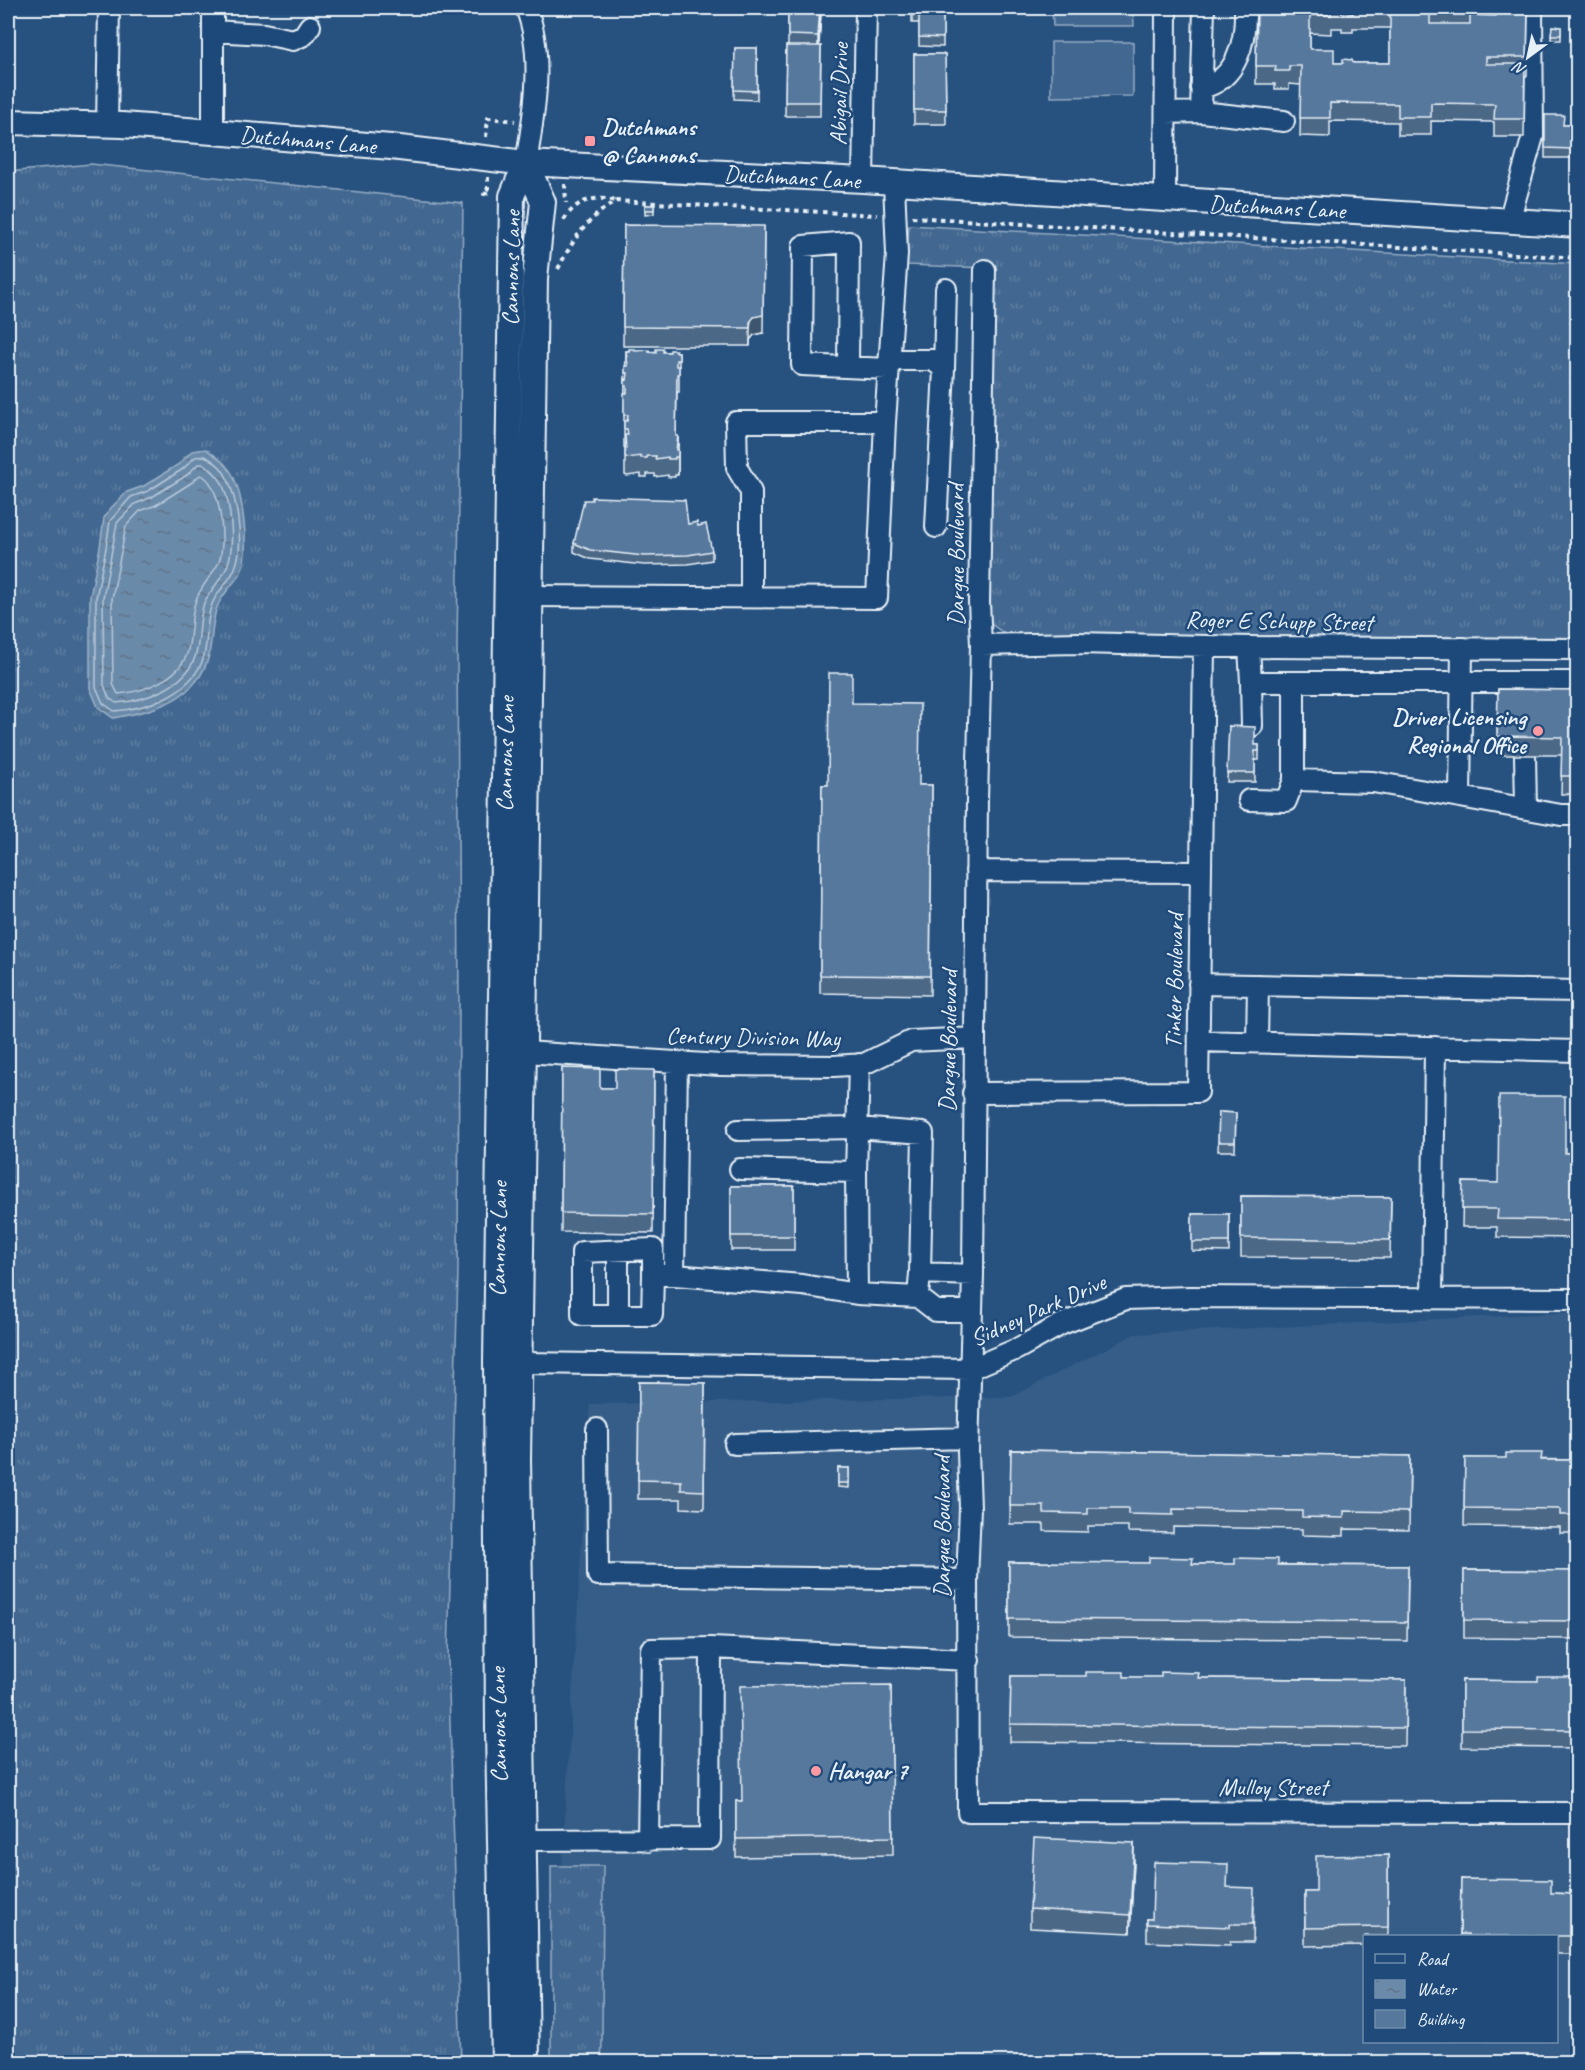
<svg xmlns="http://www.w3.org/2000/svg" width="1585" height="2070" font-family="Caveat,sans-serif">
<defs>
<pattern id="grass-tufts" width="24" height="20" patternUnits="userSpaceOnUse" patternTransform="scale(1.5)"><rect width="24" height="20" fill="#436891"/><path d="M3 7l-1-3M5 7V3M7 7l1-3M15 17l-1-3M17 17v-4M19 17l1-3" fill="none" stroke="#5e7ea1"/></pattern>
<pattern id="water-ripples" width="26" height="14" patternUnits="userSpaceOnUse" patternTransform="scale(1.5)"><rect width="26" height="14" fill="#6b8aaa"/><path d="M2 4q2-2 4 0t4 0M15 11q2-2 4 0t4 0" fill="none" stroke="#5e7388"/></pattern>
</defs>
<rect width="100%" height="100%" fill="#27517f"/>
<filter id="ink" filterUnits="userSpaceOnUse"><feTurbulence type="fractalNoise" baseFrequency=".0167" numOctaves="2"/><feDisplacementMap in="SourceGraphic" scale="12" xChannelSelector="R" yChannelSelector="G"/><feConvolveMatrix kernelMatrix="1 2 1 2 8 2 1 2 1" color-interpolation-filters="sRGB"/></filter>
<g filter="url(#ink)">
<path fill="#355d88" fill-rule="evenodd" d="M1577,1312V2062H550L590,1404L1011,1397L1135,1334ZM1364,1936H1556V2042H1364Z"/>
<path fill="url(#grass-tufts)" stroke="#96acc4" stroke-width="1.5" d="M91,164L463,203L457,647L459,1001L458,1271L448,1660L461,2062H8V172Z
M909,225L1577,264V648L1008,636L991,624V619L983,614L988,268L906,265Z
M551,1866H603L602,2042L601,2062H551Z"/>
<path fill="#436891" stroke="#96acc4" stroke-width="1.5" d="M1052,8H1133L1134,26H1053Z
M1051,42H1133V96L1051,97Z"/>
<path fill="url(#water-ripples)" stroke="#9db3c9" stroke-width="1.5" d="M206,449C217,457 228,464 234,478C243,498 250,551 241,572C234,585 220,595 216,610C208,639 216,661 192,686C171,707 141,713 113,718L98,707L90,688V597L100,547L104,518L110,509L127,492L144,486L179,464L192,451Z"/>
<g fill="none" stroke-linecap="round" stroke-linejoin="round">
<path stroke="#b6c8d9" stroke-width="1.5" d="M205,456C210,459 216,463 220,467C237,487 245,544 235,568C230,582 215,592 211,607C205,624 209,645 202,662C188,694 146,709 114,711L103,703L96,687V598L106,548L110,521L131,497L148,491L183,469L195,457Z
M198,464H203C211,469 217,474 222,483C231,504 235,543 228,564C225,576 210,590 204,603C198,620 201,640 195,657C185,687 144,701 116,703L109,698L104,685L103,598L117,523L135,504L152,497L187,475Z
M200,475C221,479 227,547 218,564C211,577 199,588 195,603C190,619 192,638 187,654C178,679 143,692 118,694L113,684L112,599L126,526L140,511L156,505L191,483Z"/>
<defs>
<path id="minor" d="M526,8C545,54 534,115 526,163
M213,31L264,34L293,40L304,35L310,26
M1201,88C1238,80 1246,40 1245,8
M1201,112L1284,121
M1166,113L1201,112L1204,8
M107,124L109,8
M213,132V8
M863,180L866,8
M1165,200L1166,8
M1509,221L1533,136L1532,8
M985,270L979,602L981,645L977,800L973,1275L968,1452L970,1508L967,1580L968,1812L1578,1813
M889,360H933L944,369L936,527
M848,367L849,242L803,246L802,365L888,369
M944,369L946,289
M530,596L877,598L885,422L897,254L894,183
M751,596V492L737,468L736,422H885
M981,645L1078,643L1249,647L1578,649
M1249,647L1251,682H1578
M1462,648L1460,797L1561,815H1578
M1251,682L1252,726
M1294,682V780L1373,782L1460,797
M1525,755L1526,808
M1249,800L1286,801L1294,780
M976,871L1201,872
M1199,984L1578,991
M1199,1041L1578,1051
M1257,1042L1258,985
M525,1052L720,1065L834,1066L864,1064L911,1041L974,1038
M677,1062L674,1275L802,1285L857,1294
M859,1064L856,1172L857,1294L918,1297L920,1273L973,1275
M973,1093L1198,1092L1204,646
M738,1130L857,1128L923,1133L920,1273
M740,1169L856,1172
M653,1275L652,1315H582V1252L653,1249V1275H674
M918,1297L936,1311H971
M1432,1299L1435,1047
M618,1314V1251
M521,1363L970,1369L1017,1349L1062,1324L1126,1299L1190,1297L1578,1299
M597,1429L598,1575L967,1580
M735,1444L968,1438
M711,1648L969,1660
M523,1840L710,1839L711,1648L651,1649L648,1841"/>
<path id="major" d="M8,122L122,125L213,132L391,147L526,163L863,180L1578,225
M526,163L543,202L535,278L518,1459L527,2062
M504,2062L498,1731L496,1361L512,196L526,163"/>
</defs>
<use href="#minor" stroke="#e8f1f8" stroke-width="24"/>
<use href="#major" stroke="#e8f1f8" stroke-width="28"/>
<path stroke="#e8f1f8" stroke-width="4" stroke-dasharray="4.5 4.5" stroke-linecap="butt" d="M486,137L488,118L515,121
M488,177V188L484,194L492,192
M565,184L566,203
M912,217L1578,258
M564,220C576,200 594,195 616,201
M558,269C572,241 588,216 617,201L877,215"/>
<use href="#minor" stroke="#1f4a7a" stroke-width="20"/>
<use href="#major" stroke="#1f4a7a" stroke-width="24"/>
</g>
<path fill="#4b6787" stroke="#e8f1f8" stroke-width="1.5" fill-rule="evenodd" d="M788,8L821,14L819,46H821L820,116H785L786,46H788Z
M912,8H943V47L919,46V23H912Z
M1257,8H1528L1527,76H1525L1524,137H1494V122L1431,121V135H1398V122L1330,121V137L1300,136L1301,85L1289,84V89H1275V84H1256ZM1331,28H1342V32H1353V28H1390V63H1334L1310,49V33L1331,34Z
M1552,26L1561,27V40H1551Z
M735,48H757V100L734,99Z
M914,54H945L946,124H914Z
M1545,115L1564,125H1572V158H1545Z
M645,205H654V214L645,215Z
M624,225L763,333L754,335L750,340V346H623Z
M626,351L679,352V392H677L676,436H678V475H675V477H668V475L655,477V474H647V477H641V474L627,476L625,475V447H624V415Z
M688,524L698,526L712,551V560L688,564L644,565L590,559L574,552V543Z
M1498,689L1578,690V794H1561L1562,755H1497Z
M852,703L919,785H932L930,995L820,993L822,785H828Z
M1229,726L1255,745H1259V760H1255V782H1227Z
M562,1068L600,1088H615L654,1070L653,1233L561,1232Z
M1219,1112L1236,1113L1235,1151H1218Z
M1565,1153H1578V1238L1497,1237V1227H1462L1463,1182L1498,1183Z
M731,1186H794V1250H731Z
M1241,1196L1391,1197L1390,1258L1241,1257Z
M1192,1214H1229V1252L1192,1251Z
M639,1382L705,1383L704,1509L681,1508V1499H638Z
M1011,1450L1410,1456L1409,1530L1344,1529V1536L1302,1535V1529L1173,1527V1533L1128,1532V1526H1088V1532L1044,1531V1524H1010Z
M1465,1458L1578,1460V1533H1560V1527L1464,1526Z
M838,1468H849V1488L838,1487Z
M1009,1562L1408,1566L1407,1641L1009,1637Z
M1464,1570L1578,1571V1639L1464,1638Z
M1011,1676L1406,1680L1405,1746L1010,1742Z
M1462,1680L1578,1682V1748L1462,1747Z
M891,1685L893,1855L736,1857V1801H742Z
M1388,1855V1936H1365V1945L1305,1946V1892H1316Z
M1134,1862L1130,1933L1030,1928V1909Z
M1461,1879L1551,1893L1574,1894L1573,1954H1557V1936H1460Z
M1228,1887L1254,1906L1253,1942H1230V1945L1147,1942V1919H1152Z"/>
<path fill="#3d546e" stroke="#e8f1f8" stroke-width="1.5" d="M821,8V14L818,50V36Z
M764,226L763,333L754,335L750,340V346V328Z
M678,436V475V456L676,448Z
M1134,1843V1862L1130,1933V1915Z"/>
<path fill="#57789d" stroke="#e8f1f8" stroke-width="1.5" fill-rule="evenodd" d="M788,8H820L818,36L788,35Z
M912,8H943V38L919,37V14H912Z
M1257,8H1528L1527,57H1486V64H1525L1524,119H1494L1495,104L1431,103V117H1398V104L1330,103V118H1300L1301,66H1289V71H1275L1276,66H1256ZM1331,10H1342V14H1353V10H1390V63H1353L1352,60L1343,59V63H1334V49H1310V15H1331ZM1430,11H1496V16L1470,15V24H1430Z
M1552,26L1561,27V35H1551Z
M786,46H821L820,102H785Z
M735,48H757V91L734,90Z
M914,54H945L946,110H914Z
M1576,83H1578V105H1576Z
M1545,115H1564L1563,125H1572V149L1545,148Z
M645,205H654V210H645Z
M624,225L764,226L763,315L754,317L750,322V328L623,327Z
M629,349H635V351L649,350V352L656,353V349H663V352H670V350H676V352H679V360H676V366H679V374H677L676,436H678L676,450H678V457H675V459H668V457L655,459L656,456H647V458H641V456L627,458L625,456V449H626L625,435H628L627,429H624V421H627L628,415H624V393H627V386H625V379L627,380L628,373H625V366H628L626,351H629Z
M592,497L685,500L688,524L697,522L698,526L706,524L712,551L688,555L644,556L590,550L574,543L584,500H592Z
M829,673H852V703L920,704L919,785H932L930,976L820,975L822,785H828Z
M1498,689L1578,690V776H1561L1562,737L1497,736Z
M1229,726L1255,727V745H1259V751H1255V773H1227Z
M562,1068L600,1069V1088H615V1069L654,1070L653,1214L561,1213Z
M1499,1096H1565V1153H1578V1220L1497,1219L1498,1209H1462L1463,1182L1498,1183Z
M1219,1112L1236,1113L1235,1142H1218Z
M731,1186H794V1236H731Z
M1241,1196L1391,1197L1390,1240L1241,1238Z
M1192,1214H1229V1242H1192Z
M639,1382L705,1383L704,1491L681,1490V1481L638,1480Z
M1011,1450L1410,1456L1409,1512L1344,1511V1518L1302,1517V1511L1173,1509V1515L1128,1514V1508H1088V1514L1044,1513V1506H1010Z
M1506,1453H1542L1541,1460H1578V1515H1560V1509L1464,1508L1465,1458H1506Z
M838,1468H849V1483H838Z
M1149,1557L1193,1558L1192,1564H1235V1558L1278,1559V1565L1408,1566L1407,1622L1009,1619V1562L1149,1563Z
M1464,1570L1578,1571V1621L1464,1620Z
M1086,1672H1124V1677H1161V1672L1199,1673L1198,1678L1406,1680L1405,1728L1010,1724L1011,1676H1086Z
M1538,1677H1575V1682H1578V1730L1462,1729V1680L1538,1681Z
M891,1685L893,1837L736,1839V1801H742L740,1686Z
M1034,1838L1134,1843L1130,1915L1030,1909Z
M1388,1855V1927L1305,1928V1892H1316V1856Z
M1154,1862L1228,1864L1227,1887L1254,1888L1253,1924H1230V1927L1147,1924V1919H1152Z
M1461,1879L1551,1880V1893L1574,1894L1573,1936H1468V1934H1460Z"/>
</g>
<g fill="#ff9aa2" stroke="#1f4a7a" stroke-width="2">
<rect x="584" y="135" width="12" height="12" rx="3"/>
<circle cx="1538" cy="731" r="6"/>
<circle cx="816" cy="1771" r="6"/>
</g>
<g text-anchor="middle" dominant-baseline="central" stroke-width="5" stroke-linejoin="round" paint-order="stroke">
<g font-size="24" fill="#e8f1f8" stroke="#1f4a7a">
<text transform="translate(839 94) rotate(-89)">Abigail Drive</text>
<text transform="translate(308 140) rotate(5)">Dutchmans Lane</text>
<text transform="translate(792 177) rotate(3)">Dutchmans Lane</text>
<text transform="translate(1277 207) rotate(3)">Dutchmans Lane</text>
<text transform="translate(511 268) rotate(-89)">Cannons Lane</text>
<text transform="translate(956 555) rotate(-90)">Dargue Boulevard</text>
<text transform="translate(1279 621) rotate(1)">Roger E Schupp Street</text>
<text transform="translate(505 754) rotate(-89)">Cannons Lane</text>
<text transform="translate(1174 981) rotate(-89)">Tinker Boulevard</text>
<text transform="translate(753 1037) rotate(1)">Century Division Way</text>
<text transform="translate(948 1041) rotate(-89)">Dargue Boulevard</text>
<text transform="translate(498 1239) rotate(-89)">Cannons Lane</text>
<text transform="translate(1038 1310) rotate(-24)">Sidney Park Drive</text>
<text transform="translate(942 1527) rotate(-90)">Dargue Boulevard</text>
<text transform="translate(498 1725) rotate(-91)">Cannons Lane</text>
<text x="1273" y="1787">Mulloy Street</text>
</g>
<g font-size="24" font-weight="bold" fill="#e8f1f8" stroke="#1f4a7a" text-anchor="start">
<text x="602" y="127">Dutchmans<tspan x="602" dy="28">@ Cannons</tspan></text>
<text x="1526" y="717" text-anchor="end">Driver Licensing<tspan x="1526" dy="28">Regional Office</tspan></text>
<text x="828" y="1771">Hangar 7</text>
</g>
</g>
<rect width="1585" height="2070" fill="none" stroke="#1f4a7a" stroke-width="30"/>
<rect x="15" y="15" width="1555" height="2040" fill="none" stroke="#e8f1f8" stroke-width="2" filter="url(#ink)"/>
<rect x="1363" y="1935" width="195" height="108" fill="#1f4a7a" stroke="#6f8dac" stroke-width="1.5"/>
<rect x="1375" y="1954" width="30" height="9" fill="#1f4a7a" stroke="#6f8dac" stroke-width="1.5"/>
<text x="1417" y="1965" font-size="18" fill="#e8f1f8">Road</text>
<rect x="1375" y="1980" width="30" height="18" fill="url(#water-ripples)" stroke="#6f8dac" stroke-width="1.5"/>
<text x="1417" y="1995" font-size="18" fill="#e8f1f8">Water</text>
<rect x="1375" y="2010" width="30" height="18" fill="#57789d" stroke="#6f8dac" stroke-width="1.5"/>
<text x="1417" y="2025" font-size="18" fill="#e8f1f8">Building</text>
<g transform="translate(1528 57) rotate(213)" stroke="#1f4a7a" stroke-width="4.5" paint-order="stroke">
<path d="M0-4.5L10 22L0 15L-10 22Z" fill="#e8f1f8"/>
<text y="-9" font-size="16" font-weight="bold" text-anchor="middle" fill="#e8f1f8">N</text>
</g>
</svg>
